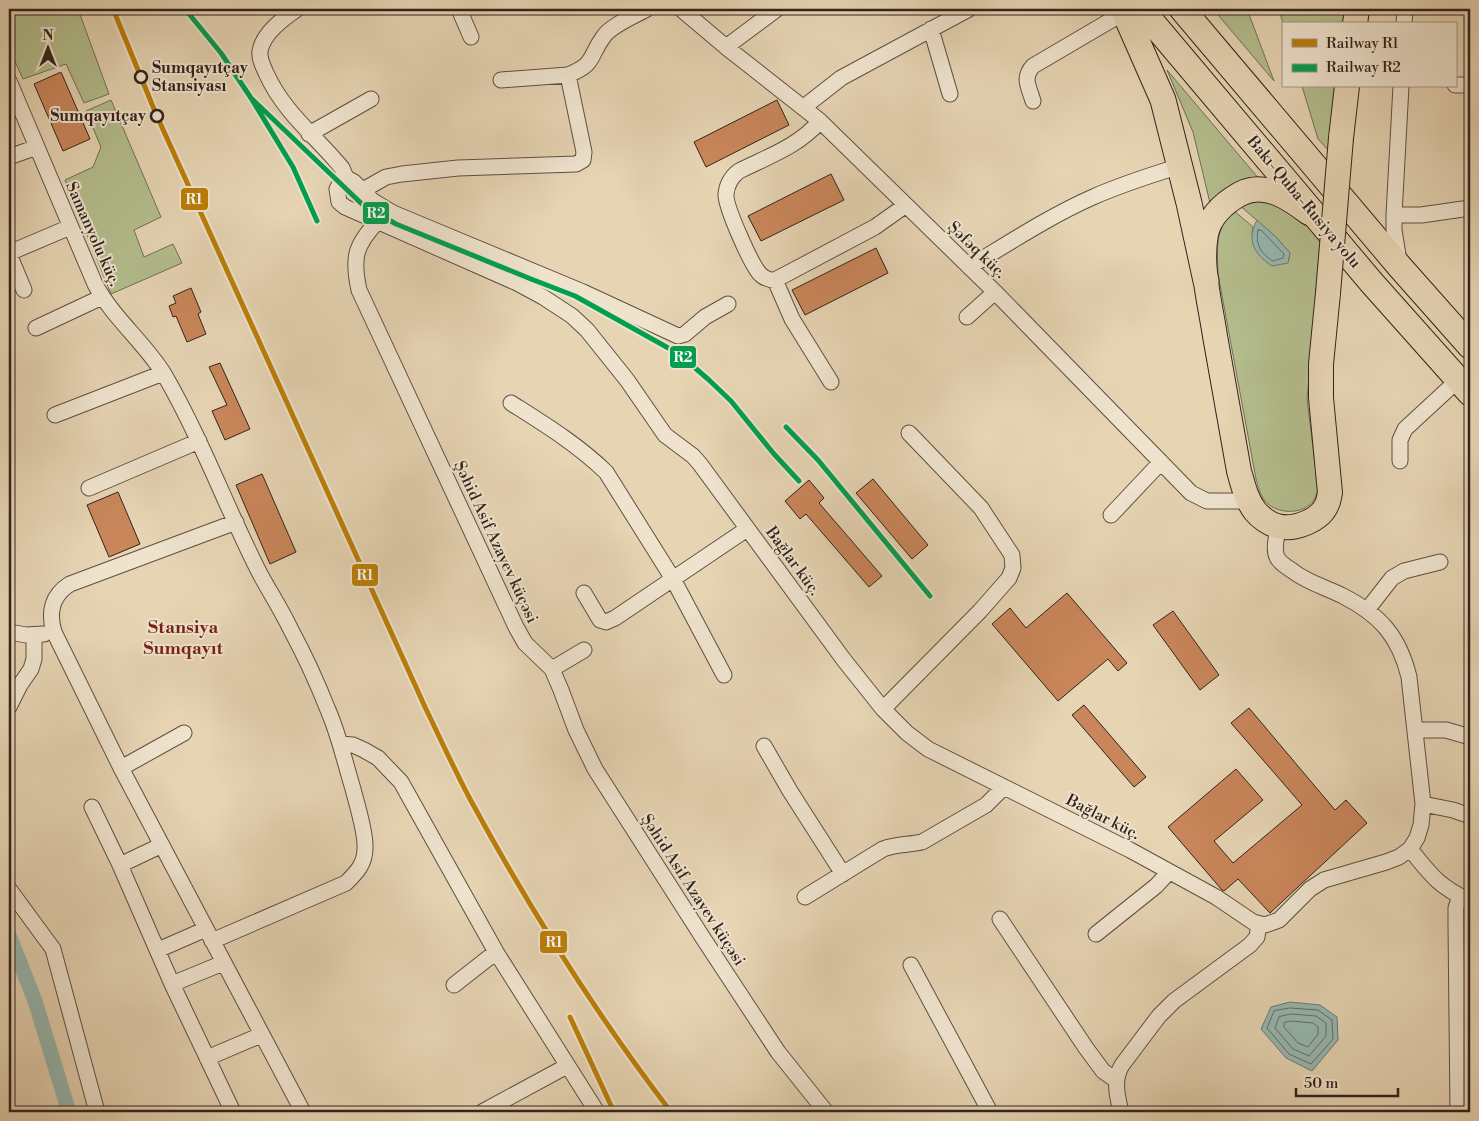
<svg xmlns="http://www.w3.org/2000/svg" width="1479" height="1121" font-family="'Libre Bodoni',serif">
<rect width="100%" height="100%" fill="#e6d4b3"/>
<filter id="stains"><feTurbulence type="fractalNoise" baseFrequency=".004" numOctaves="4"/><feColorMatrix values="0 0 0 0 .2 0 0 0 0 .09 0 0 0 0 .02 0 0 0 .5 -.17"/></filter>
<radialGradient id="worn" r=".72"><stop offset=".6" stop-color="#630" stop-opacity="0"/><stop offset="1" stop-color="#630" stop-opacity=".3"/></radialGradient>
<path fill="#b4bd8d" stroke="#727055" d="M9,9H78L109,94L84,103L66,64L23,79L9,48Z
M1213,9H1247L1274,81Z
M1279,9H1346L1344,24H1283Z
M1167,70L1260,180C1239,184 1224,184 1210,203L1193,132Z
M1302,86H1337L1330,152L1318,139Z
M111,100L161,217L134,230L144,257L173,244L182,263L111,294L65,180L93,167L101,147L86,111Z
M1250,199L1285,206L1314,230L1322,240L1307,399L1318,488C1317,494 1315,501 1309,505C1297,515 1275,513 1265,501C1260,494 1258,486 1256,479L1218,274C1217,245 1215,234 1232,209L1253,227L1252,233L1288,263L1290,253L1276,237L1238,204Z"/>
<path fill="#97b8b1" stroke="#6e7c76" d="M1257,220L1276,237L1290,253L1288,263L1272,266C1254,254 1246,240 1257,220Z
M1290,1002L1320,1005L1337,1017L1338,1040L1312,1071L1286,1058L1261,1029L1271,1007Z"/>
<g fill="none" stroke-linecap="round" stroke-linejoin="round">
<path stroke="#646e67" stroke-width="1" d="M1258,230H1261L1284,254L1283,258L1273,261C1261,254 1255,244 1258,230Z
M1290,1008L1318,1010L1332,1020L1333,1039L1311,1064L1289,1054L1267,1028L1274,1011Z
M1291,1014L1316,1016L1326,1023V1036L1309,1056L1293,1049L1275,1028L1279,1017Z
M1291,1021L1313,1023L1318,1027V1034L1308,1047L1298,1043L1284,1027V1023Z"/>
<path stroke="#97b8b1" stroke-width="15" d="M9,935L35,1001L69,1112"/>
</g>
<path fill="#c9865a" stroke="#31231d" d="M61,72L90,139L63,151L34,84Z
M777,100L789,125L706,167L694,142Z
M831,174L844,200L761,241L748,216Z
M876,248L888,273L805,315L792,290Z
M191,288L201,312L198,314L206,334L187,342L176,316L173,317L169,306L176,303L173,296Z
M220,363L250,429L225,440L212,411L227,405L209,367Z
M262,474L296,552L270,564L236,485Z
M873,479L928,545L912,559L856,493Z
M809,480L824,498L819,503L882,576L869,587L806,514L800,519L785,501Z
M118,492L140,544L109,557L87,505Z
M1067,593L1127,663L1118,671L1108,659L1058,701L992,624L1010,608L1026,628Z
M1173,611L1219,675L1200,690L1153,625Z
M1084,705L1146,777L1134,787L1072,715Z
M1249,708L1335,810L1346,800L1367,823L1270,913L1238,879L1224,891L1222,890L1168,827L1236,769L1263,800L1214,841L1233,863L1302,805L1231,723Z"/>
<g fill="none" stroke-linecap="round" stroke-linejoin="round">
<defs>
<path id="minor" d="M297,9C284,18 263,33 260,51C259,59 263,66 266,73C284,113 315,135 342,168L345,175L337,189L339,202L345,207L517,283L543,297L572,316L587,330L627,380L665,435L693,456L700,464L844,660L883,709L907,733L928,749L1130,850L1216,897L1253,922L1265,925L1279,920L1310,889L1324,880L1386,862L1399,857L1410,849L1417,838L1421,825L1423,804L1409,677C1399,636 1380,615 1343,596C1327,588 1309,583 1294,572C1289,568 1280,564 1277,557C1273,549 1277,536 1278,527
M459,9L471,37
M681,9L726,47L820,121L995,292L1191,493L1207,501H1248
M1404,24L1405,9
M931,29L950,94
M726,47L777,9
M501,80L568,75
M9,81L95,284C113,318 144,342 164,374C200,436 225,504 257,568C267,588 280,607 290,628C304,654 317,682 328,710C339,735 345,763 353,789C357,805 366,833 365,848C365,864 357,872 346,883L212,941
M1455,85H1470
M1033,101C1029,87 1022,78 1033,66L1125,12
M804,107L841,78L969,9
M820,121C799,146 767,157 739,171C731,177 727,184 726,194C725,206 752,267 761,275C766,279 769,280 775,280L875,227L906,205
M309,134L371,99
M9,157L37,147
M345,177L354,182L373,201L393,213L583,292L678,336L685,334L705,317L728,304
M363,190L386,177L402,174L458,168L576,164L583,160L584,152L568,75C597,63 588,57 604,36C612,25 634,16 647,9
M1394,215H1421L1470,208
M378,221C355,245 352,258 359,290L516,627L525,643L552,669L561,690L576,730L595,769L703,938L778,1052L826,1112
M9,253L70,227
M9,254L24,290
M1399,261L1394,230V215L1401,86
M969,267C1009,243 1050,216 1093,197C1122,184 1151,175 1180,166
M775,280L792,319L831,382
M967,317L995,292
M36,328L102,297
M511,403C544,424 577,444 606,472L673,579L724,675
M55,415L163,373
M1400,461V440L1405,429L1458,380
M89,488L199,441
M1111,515L1161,462
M236,522L70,584C52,595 48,612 54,632L121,768L303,1112
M584,593L600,620L606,622L615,618L747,529
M1367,610L1392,578L1404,571L1440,562
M9,632L26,635L44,634
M552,669L584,650
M9,707L20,685L31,669L34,659V635
M883,709L980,611L1009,578L1013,568L1012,555L981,508L909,433
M1416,730H1446L1470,737
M340,744L353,745L364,750L378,758L401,782L496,952L597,1112
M764,746L790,791L843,874
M121,768L184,733
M1423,804L1453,810L1470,816
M92,807L120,865L172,984L232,1110
M1410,849C1431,875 1438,886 1470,901
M120,865L162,845
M9,889L53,949L97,1112
M805,897L883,849C897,844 908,845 922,842L986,805L1004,787
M1000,919L1086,1048L1103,1071L1116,1080
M1096,934L1156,886L1169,872
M158,950L206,929
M911,965L990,1112
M172,984L223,963
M454,985L496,952
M207,1058L261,1035
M482,1112L567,1066
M1121,1112C1117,1095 1113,1080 1122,1065L1159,1016L1174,1001L1250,945L1257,937L1259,924
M1458,1112L1456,924V908L1460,896"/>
<path id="primary" d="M1355,24L1357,9
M1341,138L1347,86
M1309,213C1289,198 1265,181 1240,194C1224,203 1210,215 1206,234C1200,267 1210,303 1215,336C1223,381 1231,426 1239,471C1243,485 1246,499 1255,511C1260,517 1269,524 1277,526C1294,531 1321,520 1327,504C1329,501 1329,496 1330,493L1321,398V364L1328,293"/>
<path id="trunk" d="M1123,9L1163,100L1189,203L1206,281
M1141,9L1372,283L1470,393
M1182,9L1400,267L1470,346"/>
</defs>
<use href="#minor" stroke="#5e4f42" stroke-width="17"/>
<use href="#primary" stroke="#31231d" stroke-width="26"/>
<use href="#trunk" stroke="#31231d" stroke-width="27"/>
<use href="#minor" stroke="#efe3ce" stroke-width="15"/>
<use href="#primary" stroke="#e6d4b3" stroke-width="24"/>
<use href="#trunk" stroke="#e6d4b3" stroke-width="25"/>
<defs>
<path id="primary-bridge" d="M1328,293L1341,138"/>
</defs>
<use href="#primary-bridge" stroke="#31231d" stroke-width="26" stroke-linecap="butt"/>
<use href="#primary-bridge" stroke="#e6d4b3" stroke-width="24"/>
<defs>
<path id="rail-1" d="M113,9L156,114L425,707C440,738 454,769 470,799C529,908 596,1014 671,1112
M570,1017L614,1112"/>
<path id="rail-2" d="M185,9L221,53L251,98L293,167L317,221
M251,98L364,206L396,224L531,279L575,296L679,354L709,380L731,401L774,454L799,481
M786,427L818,460L930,596"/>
</defs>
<use href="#rail-1" stroke="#efe3ce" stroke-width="9"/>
<use href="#rail-2" stroke="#efe3ce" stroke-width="9"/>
<use href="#rail-1" stroke="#bc7f09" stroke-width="5"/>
<use href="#rail-2" stroke="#029f4e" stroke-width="5"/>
</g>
<g fill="#efe3ce" stroke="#31231d" stroke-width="2.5">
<circle cx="141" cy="77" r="6"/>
<circle cx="157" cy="116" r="6"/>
</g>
<g text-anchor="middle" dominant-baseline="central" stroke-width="4" stroke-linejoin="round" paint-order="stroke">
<g font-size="16" font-weight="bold" fill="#31231d" stroke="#efe3ce" text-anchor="start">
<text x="152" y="68">Sumqayıtçay<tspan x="152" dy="18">Stansiyası</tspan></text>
<text x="146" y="116" text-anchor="end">Sumqayıtçay</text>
</g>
<g font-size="16" fill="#31231d" stroke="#efe3ce">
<text transform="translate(1304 202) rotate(50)">Bakı-Quba-Rusiya yolu</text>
<text transform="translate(93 234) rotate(66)">Samanyolu küç.</text>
<text transform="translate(977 250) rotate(44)">Şəfəq küç.</text>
<text transform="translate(496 542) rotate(65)">Şəhid Asif Azayev küçəsi</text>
<text transform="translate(793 561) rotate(54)">Bağlar küç.</text>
<text transform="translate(1103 817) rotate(27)">Bağlar küç.</text>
<text transform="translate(693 890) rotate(57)">Şəhid Asif Azayev küçəsi</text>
</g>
<g font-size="18" font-weight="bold" fill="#7a1f14" stroke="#efe3ce">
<text x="183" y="627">Stansiya<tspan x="183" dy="21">Sumqayıt</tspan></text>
</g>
</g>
<g stroke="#efe3ce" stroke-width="2">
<rect x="180" y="187" width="29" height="24" rx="5" fill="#bc7f09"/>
<rect x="362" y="201" width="28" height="24" rx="5" fill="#029f4e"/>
<rect x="669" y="345" width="28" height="24" rx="5" fill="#029f4e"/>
<rect x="351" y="563" width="28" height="24" rx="5" fill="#bc7f09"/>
<rect x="539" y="930" width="29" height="24" rx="5" fill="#bc7f09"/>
</g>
<g font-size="14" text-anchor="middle" font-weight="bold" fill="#fff">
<text x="194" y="204">R1</text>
<text x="376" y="218">R2</text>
<text x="683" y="362">R2</text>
<text x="365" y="580">R1</text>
<text x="554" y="947">R1</text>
</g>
<rect width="1479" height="1121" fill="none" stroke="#e6d4b3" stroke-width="30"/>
<rect x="10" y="10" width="1459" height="1101" fill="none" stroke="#31231d" stroke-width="2.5"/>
<rect x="15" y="15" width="1449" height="1091" fill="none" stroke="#31231d"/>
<rect x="1282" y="22" width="175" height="65" fill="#efe3ce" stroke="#a39687"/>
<rect x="1292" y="39" width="25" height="8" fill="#bc7f09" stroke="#a39687"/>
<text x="1326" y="48" font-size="15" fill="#31231d">Railway R1</text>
<rect x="1292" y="64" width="25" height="8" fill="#029f4e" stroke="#a39687"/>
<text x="1326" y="72" font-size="15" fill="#31231d">Railway R2</text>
<g transform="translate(48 48)" stroke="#efe3ce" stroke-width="4" paint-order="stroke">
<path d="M0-4L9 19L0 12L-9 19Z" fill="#31231d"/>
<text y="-8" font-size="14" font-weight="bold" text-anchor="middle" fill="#31231d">N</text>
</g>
<path d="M1296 1088v8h102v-8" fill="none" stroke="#31231d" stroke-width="2.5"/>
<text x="1304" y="1088" font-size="15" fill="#31231d" stroke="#efe3ce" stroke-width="4" paint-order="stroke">50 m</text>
<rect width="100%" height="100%" filter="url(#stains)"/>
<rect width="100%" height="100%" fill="url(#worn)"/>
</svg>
